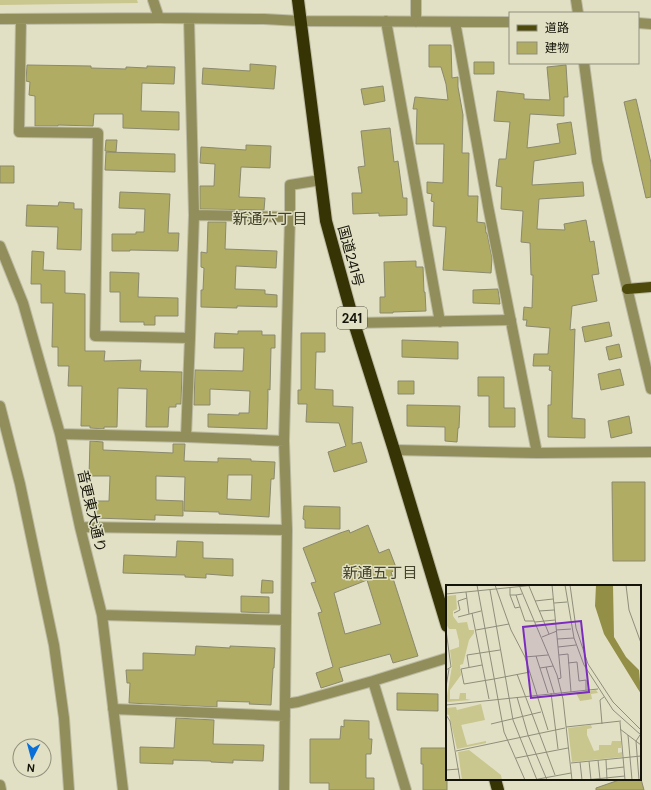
<svg xmlns="http://www.w3.org/2000/svg" width="651" height="790" font-family="'DM Sans','Noto Sans JP',sans-serif">
<rect width="100%" height="100%" fill="#e1e0c4"/>
<path fill="#c9c68e" d="M0,0H137L138,3L0,5Z"/>
<path fill="#b0ac63" stroke="#8a896f" fill-rule="evenodd" d="M429,45H451L452,78L458,77V87L463,115L462,153H469L468,196H478L477,222L485,223L486,233H487L492,258L491,273L443,270L446,227L433,226L434,202L431,201L432,194L427,193V182L443,183L444,144H416L417,109H413L415,97L448,100L446,84L441,67H429Z
M474,62H494V74H474Z
M250,64L276,66L274,89L202,84L203,68L250,71Z
M27,65L91,66V68L126,69V67L147,68V66L175,67L174,84L142,83L141,111L179,112V130L123,128V114H94L93,126L58,125V126H35V96L29,95L30,82L26,81Z
M566,65L568,97H564V116L530,114L527,148L560,143L557,124L571,122L576,154L534,161L532,185L583,182L584,196L539,199L537,229L565,230L564,224L586,220L590,242L594,241L599,274L592,275L597,301L572,306L570,330L575,329L572,418L585,419V438L548,437V405H551L552,371L549,370L550,366H533L534,354H548L550,328L526,326L527,320H523L524,307L532,308L533,275H531L530,243L521,242L523,211L501,209L502,187L496,186L499,159H506L510,122L494,121L497,91L524,94V99L550,100L547,67Z
M383,86L385,101L364,105L361,89Z
M636,99L651,163V197L646,198L624,102Z
M390,128L394,162L398,161L403,198H407V215L379,216V213L353,214L352,193H362L358,167L365,166L361,131Z
M106,140H117L116,152L105,151Z
M246,145L271,146L270,168L241,167L239,197L265,198L264,210L200,209V186H214L215,164L200,163L201,147L246,150Z
M106,152L175,154V172L105,170Z
M0,166H14V183H0Z
M120,192L170,194L168,233H179L178,251L130,250V251H112V234H136V232H144L145,209L119,208Z
M59,202L74,203V209H82L81,250L57,249L58,227L26,226L27,205L58,206Z
M208,222H226L225,249L277,251L276,268L236,266L235,289L265,290V294L277,295V307L237,306V308L201,307V290H203L204,268L201,267V252L207,253Z
M32,251L44,252L43,270L65,271V293L85,294V351H105L104,361L141,360L140,371L182,372L181,404H176V407H169L168,427H146L147,389L118,388L117,427H104V429L90,428V426H81L82,386H68L69,366H58V347H52L53,303H41V284H31Z
M416,261V267H423L424,292H425L426,311L393,312V313H380V297H385L384,262Z
M110,272L139,273L138,297L178,298V316H155V325H144V322H120V292H110Z
M498,289L500,304L473,303V290Z
M609,322L612,336L585,342L582,327Z
M238,331H262V335H275V348H271L270,390L268,389V399L267,429L208,427V414L239,415V413H249L250,391L210,389V405H194L195,370L243,371L244,348H214L215,333L238,334Z
M301,333H325V352H316L315,389L333,390V406L353,407L352,444L361,442L367,462L334,472L328,452L346,446L339,423L306,422L307,404H298V390H301Z
M402,340L458,342V359L402,357Z
M619,344L622,357L609,360L606,347Z
M620,369L624,385L601,390L598,374Z
M478,377H504V408H515V427H489V396H478Z
M398,381H414V394H398Z
M407,405L460,406L459,428H458L457,442L445,441V427L407,426Z
M629,416L632,433L611,438L608,421Z
M90,441L103,442V450L173,453V444H185L184,461L218,462V458L251,459V461L275,462L274,479H271L269,517L219,514V512L184,511L185,477L156,476V500L183,501V516L155,515V520L95,518V501H109L110,476H89ZM228,475H252L251,500L227,499Z
M612,482H645V561H613Z
M304,506L340,507V529L305,528V520L303,519Z
M368,525L379,553L389,549L397,570L391,572L418,656L393,663L390,654L339,668L343,681L321,688L316,673L333,667L318,613L322,612L311,583L316,582L303,548L340,533L349,530L350,533ZM367,580L381,624L345,634L334,593Z
M177,541L203,542V558L233,559V576L206,574V578L185,577V575L123,573L124,555L176,557Z
M262,580L273,581V593H261Z
M241,596L269,597V613L241,612Z
M196,646L230,648V646L275,648L274,668H273L271,705L249,704L250,702L217,701V707L129,703L130,683H127L126,670H143V653L195,655Z
M397,693L438,694V711L397,710Z
M176,718L214,720L213,744L264,745L263,761L233,760V763L211,762V761L173,760V764L140,763V747L174,748Z
M344,720L369,721V739H372L371,754H366V778H374V790H329V783H310V739H340L341,726L344,727Z
M421,748H447V790H423V764H421Z
M622,779H641L644,790H596V788Z"/>
<g fill="none" stroke-linecap="round" stroke-linejoin="round">
<defs>
<path id="minor" d="M153,0L159,18
M416,0V22
M576,0L578,13
M0,19L159,18L264,19L300,21L510,22
M21,19L19,132L98,133L95,336L190,338
M189,19L194,215L190,338L186,437L284,441
M386,21L440,322
M455,22L488,206L537,453
M638,23L651,24
M584,63L597,161L651,389
M194,215L290,217
M0,246L23,303L60,434L80,527L102,615L123,790
M354,323L511,320
M0,406L20,484L54,645L64,718L69,790
M60,434L186,437
M394,450L537,453L651,452
M80,527L287,530
M102,615L286,620
M373,681L406,790
M285,704L298,702L373,681L447,658
M113,709L285,716
M0,785L1,790
M284,790L287,530L284,441L290,217V185L321,180"/>
<path id="major" d="M627,289L651,287"/>
<path id="highway" d="M298,0L326,221L354,323L394,450L447,626
M495,779L498,790"/>
</defs>
<use href="#minor" stroke="#bcbba3" stroke-width="12"/>
<use href="#major" stroke="#bcbba3" stroke-width="12"/>
<use href="#highway" stroke="#bcbba3" stroke-width="14"/>
<use href="#minor" stroke="#918e5b" stroke-width="10"/>
<use href="#major" stroke="#4e4a0c" stroke-width="10"/>
<use href="#highway" stroke="#363305" stroke-width="12"/>
</g>
<g text-anchor="middle" dominant-baseline="central" stroke-width="3" stroke-linejoin="round" paint-order="stroke">
<rect fill="#e1e0c4" stroke="#525142" stroke-width="1" x="337" y="307" width="30" height="22" rx="3"/>
<g font-size="13" font-weight="bold" fill="#15140a">
<text x="352" y="318">241</text>
</g>
<g font-size="14" fill="#15140a" stroke="#e1e0c4">
<text transform="translate(351 256) rotate(75)">国道241号</text>
<text transform="translate(92 511) rotate(77)">音更東大通り</text>
</g>
<g font-size="15" fill="#43422a" stroke="#e1e0c4">
<text x="270" y="219">新通六丁目</text>
<text x="380" y="573">新通五丁目</text>
</g>
</g>
<g transform="translate(446 585)">
<rect width="195" height="195" fill="#e1e0c4"/>
<path d="M10,10L11,24L7,26V31L12,38L21,37L23,45H28V48L23,55L17,79L14,80L15,90L4,105V114H13L14,108H20V114L25,115L0,117L6,81L4,65L13,62V56L10,44H3L0,39V11ZM150,105L152,108L145,109L146,114L141,115L134,116L130,108ZM35,119L39,135L15,140L11,125ZM10,122L21,160L40,156V158L11,164L3,130L0,129V123ZM145,140L146,143L141,144V150L148,166L153,165V160H165L166,156H175V163H172V168L176,167V172L126,177L122,143ZM23,165L55,190L56,195H16L12,167Z" fill="#c9c68e"/>
<path d="M150,0H167L168,52L180,72L193,85L195,109L158,49L149,21Z" fill="#938f46"/>
<path fill="none" stroke="#8f8e7a" stroke-width="1" d="M31,0L58,147L79,195M49,0L65,45L79,72L102,145M73,0L111,90L117,114L126,195M106,0L115,93L112,94M119,0L128,53L138,80L167,125L195,150M124,0L130,43L142,79L167,117L195,145M180,0L183,25L195,58M83,1L103,49M64,3V10H70M44,5L67,135L91,195M20,7L23,29M0,9L89,0M76,9L70,10L79,36H88M64,10L69,23L74,22M89,16L107,14M108,18L121,17M93,26L108,25M8,28L14,25L12,16L21,13M26,28L43,114M12,32L35,26M89,37L109,35M0,45L5,82L0,85M30,45L63,39M110,45L125,44M96,52L111,46M111,54L128,53M112,62L130,60M113,70L122,69L125,107M90,71L102,108M79,72L102,70M122,78L131,77L133,96L140,95V105M36,80L15,84L18,99L48,94M23,82L21,70L54,65M100,82L108,108M94,83L107,81M71,89L109,190M48,94L84,87M0,102L3,84M105,108L112,164M71,112L82,150L101,195M0,120L152,104M0,130L4,136L14,195M174,137L179,195M45,139L95,127M156,139L154,115L158,112M120,142L175,136M174,144L195,160M182,150L186,195M10,166L119,143M70,173L122,163M152,175L154,194M160,175L161,195M143,176L145,195M134,177L136,195M125,178L195,171M161,184L178,182M0,185L13,184M87,195L125,188M139,195L179,191M193,195L190,156L194,150"/>
<path fill="#7b2cbf" fill-opacity="0.15" stroke="#7b2cbf" stroke-width="2" d="M135,36L143,107L85,113L77,42Z"/>
<rect width="195" height="195" fill="none" stroke="#15140a" stroke-width="2"/>
</g>
<rect x="509" y="12" width="130" height="52" fill="#e1e0c4" stroke="#8f8e7a"/>
<rect x="517" y="25" width="20" height="6" fill="#4e4a0c" stroke="#8f8e7a"/>
<text x="545" y="32" font-size="12" fill="#15140a">道路</text>
<rect x="517" y="42" width="20" height="12" fill="#b0ac63" stroke="#8f8e7a"/>
<text x="545" y="52" font-size="12" fill="#15140a">建物</text>
<g transform="translate(32 758) rotate(186)"><circle r="19" fill="#e1e0c4" stroke="#8f8e7a"/>
<path d="M0-3L7 15L0 10L-7 15Z" fill="#0a6fd7"/>
<text y="-6" font-size="11" font-weight="bold" text-anchor="middle" fill="#15140a">N</text>
</g>
</svg>
